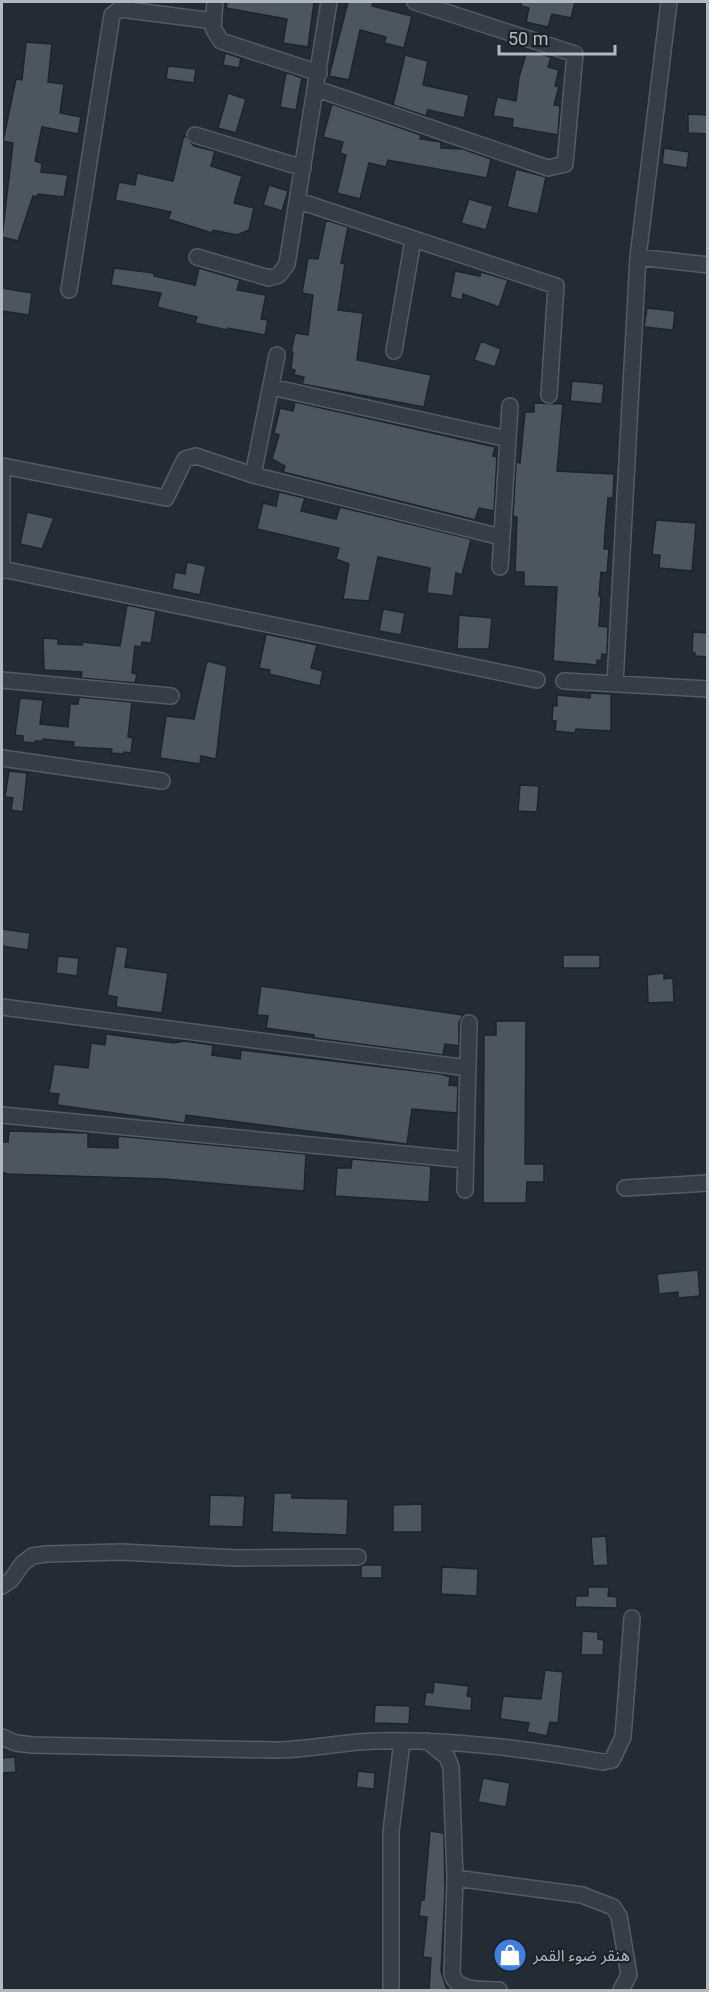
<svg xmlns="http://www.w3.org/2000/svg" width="709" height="1992" font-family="Roboto,'Noto Sans Arabic',sans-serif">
<rect width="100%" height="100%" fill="#232c35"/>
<path fill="#4b5660" stroke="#1d242c" stroke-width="1.5" d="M227,2H314L308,47L283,43L287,19L226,8Z
M348,2H373L372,6L412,16L404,48L384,43L386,37L360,30L349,80L329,76Z
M521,2H575L571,18L552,14L548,27L526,22L529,8L521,6Z
M26,42L52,44L48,82L64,84L60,113L81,117L78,134L42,127L35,161L42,163L41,172L68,175L64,197L38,194L37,197L33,196L18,241L2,237L13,143L3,141L16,79L22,80Z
M533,52L551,57L548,67L559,70L555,86L559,87L554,105L560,106L558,135L512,127L513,119L493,116L497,97L516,101L519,77L526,54L531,55Z
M225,53L241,58L239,68L223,65Z
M405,55L428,61L423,85L469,95L464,118L428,110L426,116L393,105Z
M168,66L196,69L194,83L166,79Z
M286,72L302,78L296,110L280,107Z
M228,93L246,99L236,133L218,128Z
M332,104L421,135L420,139L441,142V148L463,149L491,159L487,178L388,160L386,167L369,163L360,199L337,193L346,155L340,153L343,142L323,137Z
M688,114L708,115V134L688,133Z
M184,135L194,146L215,151L211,166L242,176L234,203L254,208L249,230L237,235L213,230L212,233L168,219L171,212L115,200L119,182L135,185L137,173L173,181Z
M664,148L689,152L687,168L662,164Z
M516,169L546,177L538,214L507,207Z
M269,185L288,191L282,211L263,205Z
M469,199L493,206L486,230L461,223Z
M326,220L348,227L341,263L345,264L338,310L363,313L357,360L431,375L424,407L302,384L304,377L294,375L295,370L291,369L293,352H291L295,333L308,335L313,295L302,293L308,258L318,259Z
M114,268L154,273V276L195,285L199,268L240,280L237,290L266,295L261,319L268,320L265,335L228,328L227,330L195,323L197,317L157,307L161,293L111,285Z
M455,271L480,276L481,272L508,280L499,307L463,294L462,300L450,297Z
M2,288L32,293L29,315L2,311Z
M647,308L675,311L673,330L644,327Z
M481,341L501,349L495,367L474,360Z
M572,381L604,384L602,404L570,401Z
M295,402L495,447L493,456L497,457L494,511L479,508L475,520L283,472L285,466L272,459L279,435L274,433L280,408L293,411Z
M534,403L563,404L557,471L614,474L613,498H608L605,532L604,549H609L607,573L601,572L599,596H601L599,626L608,627L607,655L602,654L601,661L597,660V665L553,661L557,587L524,586V572H515L517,517L513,516L516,462L520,463L525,412H534Z
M279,492L305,498L301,511L336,519L340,507L471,539L462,575L456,573L453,596L427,593L430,568L378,557L369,601L343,599L349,564L336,559L339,548L257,529L263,503L276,506Z
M27,512L54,518L42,549L20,544Z
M656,520L696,523L692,571L659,568L660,555H652Z
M187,562L206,566L200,595L172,589L175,572L185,574Z
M127,605L156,611L151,643L142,642L141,647L135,646L132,673L137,674L135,683L81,678L82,672L44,670L43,638L58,639V644L82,645L83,642L120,646Z
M383,609L405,613L401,635L379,631Z
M459,615L492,618L489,649H457Z
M693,632L708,633V657L695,656V653L692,652Z
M266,634L317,645L311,668L323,671L320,686L269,674L270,670L259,668Z
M207,661L227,666L216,759L201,756L200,764L160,758L166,716L194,719Z
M590,693L611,694V731L576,729L575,733L555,731L556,721H552L553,705L557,706V695L590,698Z
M79,697L132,702L128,737L133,738L131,753L124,752V754L111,753L112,749L73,747L74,742L43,739V741H35V743L23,742V736L15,735L20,698L43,700L40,724L68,727L70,704H78Z
M9,771L27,773L23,812L11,810L13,798L5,797Z
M520,785L539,786L537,812L518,811Z
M2,929L30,933L28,950L2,946Z
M116,946L128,948L125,967L168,973L162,1013L116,1007L117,997L107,995Z
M563,955H600V968H563Z
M58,956L79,958L77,976L56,973Z
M664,973V979L673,978L674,1002L648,1003L647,975Z
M261,986L463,1015L459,1023V1046L445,1044L443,1055L314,1038V1035L266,1028L268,1016L257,1015Z
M496,1021H526L525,1164H544V1182H527L526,1203H483L484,1035H496Z
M106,1034L174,1043L184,1041L213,1045L212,1055L240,1059L241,1050L441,1074L450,1077L449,1085L458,1086L457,1113L412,1109L407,1144L186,1115L185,1123L57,1105L59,1094L49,1093L54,1064L88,1068L91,1043L105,1045Z
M9,1131L88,1133V1147L118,1148V1136L306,1154L304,1191L164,1179L7,1174L2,1172V1142H8Z
M352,1159L431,1166L429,1202L335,1196L337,1168H351Z
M698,1270L700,1296L678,1298V1292L659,1294L657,1274Z
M274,1493H292V1498L348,1499L347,1535L272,1532Z
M210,1495L245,1496L243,1527L209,1526Z
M422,1504V1532H393V1505Z
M606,1536L608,1565L593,1566L591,1537Z
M364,1565H382V1578H361V1566Z
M442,1567L478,1569L477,1596L441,1594Z
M588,1587H609L608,1596L617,1597V1608L575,1607L576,1596H588Z
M582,1631L598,1632V1639L604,1640L603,1655H581Z
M545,1670L563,1672L558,1723L550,1722L547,1736L527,1732L529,1723L500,1719L503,1696L541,1699Z
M434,1682L469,1686L467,1696L472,1697L471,1711L424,1706L426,1692L433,1693Z
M375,1705L410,1706L409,1724L374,1723Z
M15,1757L16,1772L2,1773V1758Z
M358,1771L375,1773L374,1789L356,1787Z
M483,1778L510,1783L506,1807L478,1802Z
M430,1831L444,1833L445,1891L441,1971L447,1990H429L431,1958L423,1957L427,1917L419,1916L421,1900H424Z"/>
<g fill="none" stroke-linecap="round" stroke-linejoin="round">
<defs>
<path id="minor" d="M215,2L213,28L221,41L319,73
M669,2L638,257L708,265
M317,89L548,168L565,164L575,54L415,2
M195,135L303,168
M299,201L556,286L549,395
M197,257L269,278L279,275L287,264L329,2
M69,290L112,15L120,9L214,21
M394,351L413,240
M271,387L508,439
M2,466V571
M3,466L166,498L185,459L196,456L253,475L501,537
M253,475L277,355
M500,567L510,406
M2,569L537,680
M2,680L171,696
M564,681L708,689
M615,683L638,257
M2,758L162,781
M2,1007L468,1068
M2,1115L466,1160
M625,1188L708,1183
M465,1190L469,1023
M2,1586L11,1580L22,1564L32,1556L46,1554L121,1552L237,1558L358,1557
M2,1737L16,1743L32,1745L274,1750C308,1750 341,1742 375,1741C452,1739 528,1749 603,1762L612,1760L623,1737L632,1618
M427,1741L447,1757L451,1767L455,1878L452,1974C457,1992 482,1989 499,1990
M455,1878L582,1895L613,1907L619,1916L629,1975L621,1990
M391,1990V1832L402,1741"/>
</defs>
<use href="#minor" stroke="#545b63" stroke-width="18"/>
<use href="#minor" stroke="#363d46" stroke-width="15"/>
</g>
<defs>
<symbol id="shop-disc" viewBox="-11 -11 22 22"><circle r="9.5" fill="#3f7fe0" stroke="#1b222a"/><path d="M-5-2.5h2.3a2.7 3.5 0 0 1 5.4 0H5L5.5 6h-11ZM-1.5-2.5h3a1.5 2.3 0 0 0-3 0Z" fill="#fff"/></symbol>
</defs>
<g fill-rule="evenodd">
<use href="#shop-disc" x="491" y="1936" width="38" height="38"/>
</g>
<g text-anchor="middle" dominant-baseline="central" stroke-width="4.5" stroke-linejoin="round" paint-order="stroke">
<g font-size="16" fill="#b1b8c2" stroke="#1b222a" text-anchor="start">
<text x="533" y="1955">هنقر ضوء القمر</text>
</g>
</g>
<rect width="709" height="1992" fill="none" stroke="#b1b8c2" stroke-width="6"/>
<path d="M499 45v9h116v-9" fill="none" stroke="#b1b8c2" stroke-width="3"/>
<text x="508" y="45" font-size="18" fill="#b1b8c2" stroke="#1b222a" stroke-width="4.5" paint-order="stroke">50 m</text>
</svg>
